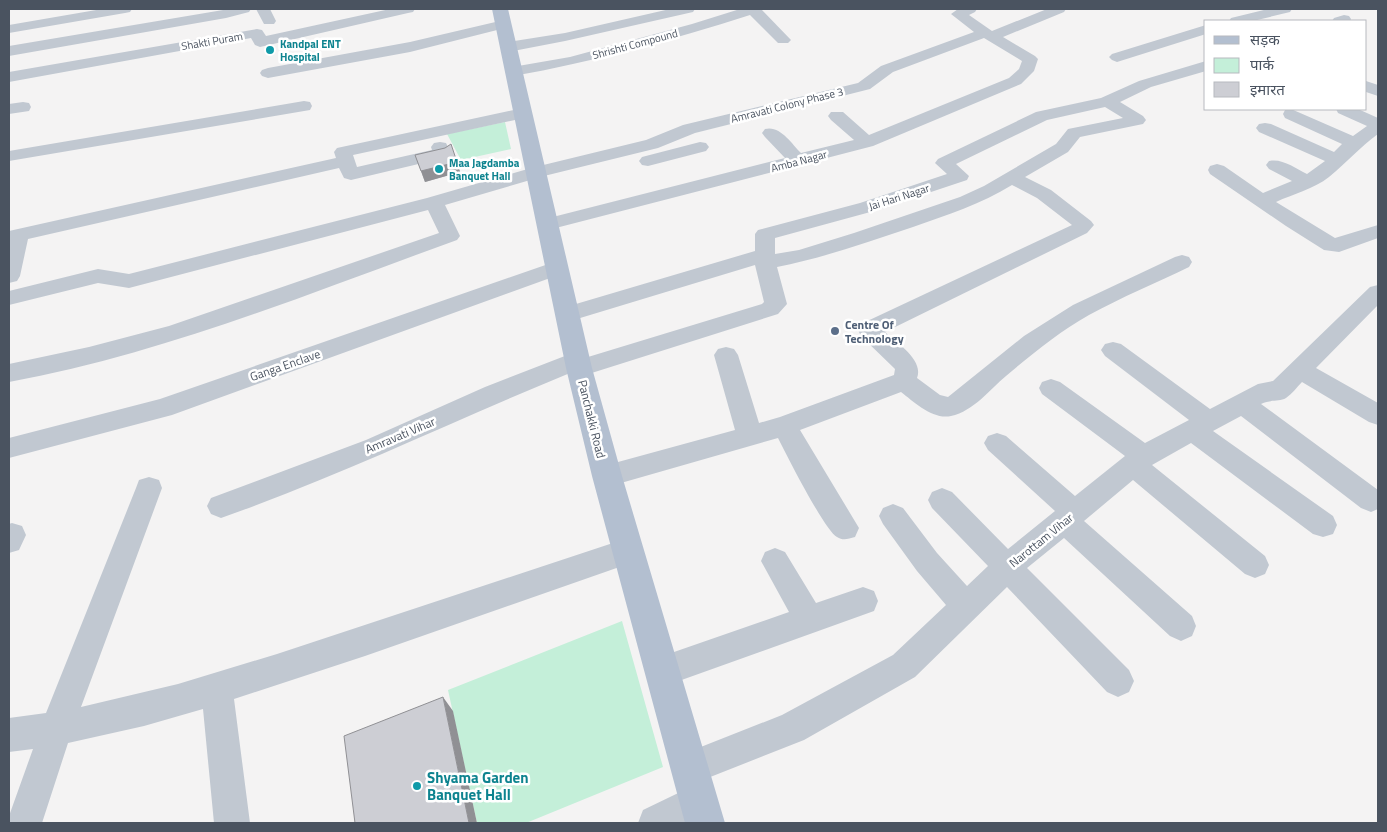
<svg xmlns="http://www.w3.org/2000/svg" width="1387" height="832" font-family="'Titillium Web','Noto Sans Devanagari',sans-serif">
<rect width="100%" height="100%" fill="#f4f3f3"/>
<path fill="#c4efd9" d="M505,122L511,149L461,160L447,134Z
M622,621L663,767L526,823H477L448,690Z"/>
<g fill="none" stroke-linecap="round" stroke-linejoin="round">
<path fill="#c1c8d1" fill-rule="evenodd" d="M102,9H132L130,12L125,13L9,33V25Z
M229,9H251L249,12L226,18L9,56V46Z
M256,9H270L276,21L274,24H264Z
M390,9H415L413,12L408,13L260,47L255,45L251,38L9,82V72L257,29L262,30L266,36Z
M670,9H695L693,12L565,41L508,52L503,50L500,47L503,44L508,42L565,33Z
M740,9H761L791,40L788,43H778L750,15C672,40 593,62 513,76L507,74L505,71L507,68L570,57L692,24Z
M958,9H977L975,12L969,15L992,31L1047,9H1066L1064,12L1003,37L1035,56L1038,59L1034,71L1021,84L873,146L548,230L541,228L538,224L541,220L785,158L765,137L762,133L765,129C780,125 791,143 801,153L854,140L831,120L828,116L831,112H843L869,135L1009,78L1019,69L1022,61L984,38L893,72L870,89L695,133L658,148L544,176L445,205L460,236L457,240C310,293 163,354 9,382V364L89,347L169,326L439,233L428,210L129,288L98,283L9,305V291L98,269L129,274L427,198L531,168L646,140L683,125L858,83L881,66L974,32L951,14Z
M1268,9H1292L1290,12L1253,21H1229L1231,18Z
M1344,15L1349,16L1351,19L1350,21H1332L1334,18Z
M504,20L509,21L511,24L509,27L410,52L268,78L262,76L260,73L262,70L268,68L410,42Z
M1206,25V34L1117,62L1112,60L1109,57L1112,54Z
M1206,61V71L1151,87L1120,102L1143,116L1146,120L1143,124L1080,137L1068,152L1025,177L1051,190L1091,221L1094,225L1087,233L885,332C897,343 924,360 917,378L940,395L948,397L1024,336L1073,305L1175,257L1182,255L1189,257L1192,262L1189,267C1156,283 1122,297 1089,315C1059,332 1032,354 1006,376C989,390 974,411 951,416C933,420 914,402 901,392L800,430L859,528L855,537C848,539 843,541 837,537C825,531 786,454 778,438L607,487L598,484L594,476L598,468L607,465L735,430L714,355L718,349L726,347L734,349L738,355L759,423L780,417L894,375L895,369L861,336L858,330L861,324L1072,225L1037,198L1012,185C981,204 947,215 913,227C868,242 823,258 777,267L787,304L778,314L579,377L570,373C453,421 340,476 221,518L211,514L207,506L211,498L366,440L485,387L570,354L578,351L586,354L588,357L762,304L764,302L755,265L567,322L559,319L556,314L559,309L755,251V234L758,230L860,203L947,174L935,163L938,159L1036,112L1101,98L1139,81ZM1105,107L1123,118L1068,129L1056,144L984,186L960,197L854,233L799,250L775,254V238L874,211L967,180L969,176L956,164L1047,120Z
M1366,81L1378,85V96L1366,92Z
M304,101L310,102L312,106L310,110L9,161V151Z
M23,102L29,103L31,107L29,111L9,114V104Z
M523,108L529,109L531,113L529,117L353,155L357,167L432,150L431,147L434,143L440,142L446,143L451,153L448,157L351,180L344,178L339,168L28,239L20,276L17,281L9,283V231L336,158L334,152L337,148Z
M1291,109L1353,136L1367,126L1338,113L1336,109H1358L1378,118V134C1360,147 1346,163 1329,177C1314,189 1293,194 1276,202L1335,238L1378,225V238L1339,252L1324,250L1286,226L1210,174L1208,170L1210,166L1217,164L1224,166L1263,193L1292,181L1269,169L1266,165L1269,161C1282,158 1295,168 1307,174L1325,161L1259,132L1256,128L1259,124L1265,123L1271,124L1334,152L1342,144L1285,118L1283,114L1285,110Z
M700,142L706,143L709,147L706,151L648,166L642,165L639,161L642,157Z
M557,261L564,263L568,268L564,273L172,415L9,458V438L160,399Z
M1378,285V305L1316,368L1378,403V425L1369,422L1302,382C1297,387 1292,394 1286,398C1279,402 1271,399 1261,404L1378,490V509L1371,512L1361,508L1241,416L1213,431L1333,516L1337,525L1333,534L1323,537L1313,534L1191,443L1152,465L1265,556L1269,565L1265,574L1255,578L1245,574L1133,480L1084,521L1192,616L1196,626L1192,636L1181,641L1170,636L1064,538L1027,568L1129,670L1134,681L1129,692L1118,697L1107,692L1007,587L915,677L804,740L690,785L678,780L673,768L678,756L782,715L893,655L946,605L917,571L883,524L879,516L883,508L893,504L903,508L937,553L967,586L988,566L932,508L928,500L932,492L942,488L952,492L1008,549L1055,511L988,450L984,443L988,436L997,433L1006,436L1075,496L1125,456L1042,394L1039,388L1042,382L1051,379L1060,382L1145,443L1189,420L1105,356L1101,350L1105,344L1113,342L1121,344L1210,409L1258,384L1273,381L1370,287Z
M149,477L159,480L162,488L81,707L178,684L277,654L628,538L638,542L642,551L638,560L628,564L365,656L234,699L250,823H214L203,709L144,726L68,743L42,823H9V816L33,749L9,752V718L46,713L136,488L139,480Z
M12,523L22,526L26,535L19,550L9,553V524Z
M775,548L785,552L816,603L863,587L874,591L878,601L874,611L662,687L651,682L646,671L651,660L789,612L761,561L765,552Z
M699,783L711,789L717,801L711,813L693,823H638L643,810Z"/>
<path fill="#b3bfd0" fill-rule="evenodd" d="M492,9H508L592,368L622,476L725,823H685L592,476L566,368Z"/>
</g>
<path fill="#b0b1b6" d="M415,155L457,162L460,172L425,182Z"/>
<path fill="#909094" d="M457,162L460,172L425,182L421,171Z
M443,697L453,711L477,823H469Z"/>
<path fill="#cdced4" stroke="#909094" d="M451,144L457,162L421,171L415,155L445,148Z
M443,697L469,823H355L344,736Z"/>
<g fill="#0f9aa8" stroke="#fff" stroke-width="2">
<circle cx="270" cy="50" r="5"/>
<circle cx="439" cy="169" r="5"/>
<circle cx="417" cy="786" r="5"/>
</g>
<circle fill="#5c6f8a" stroke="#fff" stroke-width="2" cx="835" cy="331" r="5"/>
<g text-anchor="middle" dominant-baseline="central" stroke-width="5" stroke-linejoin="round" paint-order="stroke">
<g font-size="11" fill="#4a5360" stroke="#fff">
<text transform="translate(212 41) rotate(-10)">Shakti Puram</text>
<text transform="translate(635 44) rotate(-15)">Shrishti Compound</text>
<text transform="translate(787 105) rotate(-14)">Amravati Colony Phase 3</text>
<text transform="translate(799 161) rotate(-15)">Amba Nagar</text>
<text transform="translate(899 197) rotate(-18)">Jai Hari Nagar</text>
</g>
<g font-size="11" font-weight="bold" fill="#0d838f" stroke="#fff" text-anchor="start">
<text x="280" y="44">Kandpal ENT<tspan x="280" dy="13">Hospital</tspan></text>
<text x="449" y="163">Maa Jagdamba<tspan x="449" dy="13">Banquet Hall</tspan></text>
</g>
<g font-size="12" font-weight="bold" fill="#4e5e75" stroke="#fff" text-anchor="start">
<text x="845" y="324">Centre Of<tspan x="845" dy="14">Technology</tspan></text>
</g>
<g font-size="12" fill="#4a5360" stroke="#fff">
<text transform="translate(285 365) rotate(-19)">Ganga Enclave</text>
<text transform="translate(592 419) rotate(76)">Panchakki Road</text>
<text transform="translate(400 435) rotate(-23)">Amravati Vihar</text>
<text transform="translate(1041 540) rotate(-39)">Narottam Vihar</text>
</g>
<g font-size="15" font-weight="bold" fill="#0d838f" stroke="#fff" text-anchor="start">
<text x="427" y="777">Shyama Garden<tspan x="427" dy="17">Banquet Hall</tspan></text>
</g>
</g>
<rect width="1387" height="832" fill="none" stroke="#4a5360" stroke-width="20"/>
<rect x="1204" y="20" width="162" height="90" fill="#ffffff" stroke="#b7babf"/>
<rect x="1214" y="36" width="25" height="8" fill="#b3bfd0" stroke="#b7babf"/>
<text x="1250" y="45" font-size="15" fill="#4a5360">सड़क</text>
<rect x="1214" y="58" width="25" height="15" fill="#c4efd9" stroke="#b7babf"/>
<text x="1250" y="70" font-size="15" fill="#4a5360">पार्क</text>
<rect x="1214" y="82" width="25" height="15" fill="#cdced4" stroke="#b7babf"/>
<text x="1250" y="95" font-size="15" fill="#4a5360">इमारत</text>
</svg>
